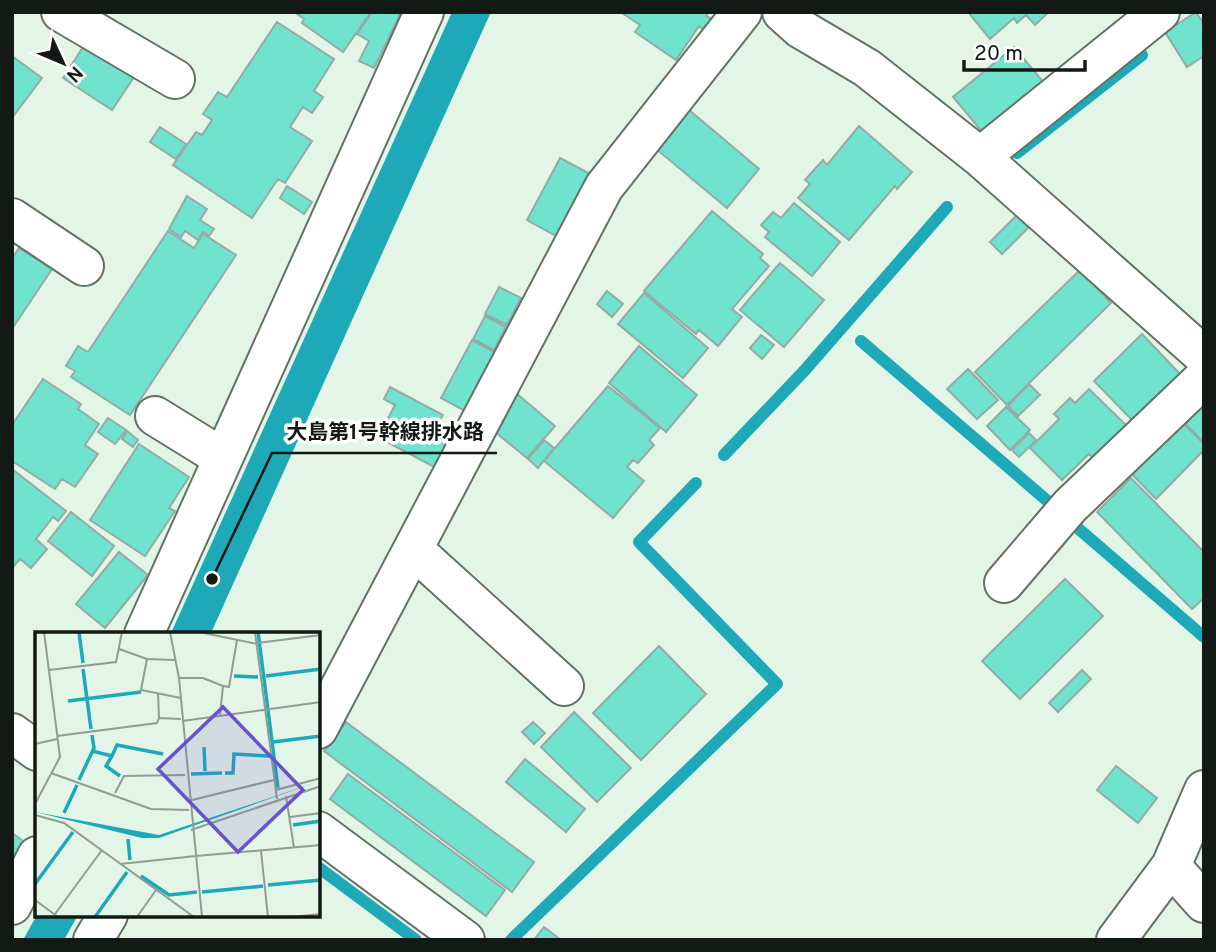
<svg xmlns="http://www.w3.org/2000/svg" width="1216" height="952" font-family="Overpass,'Noto Sans JP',sans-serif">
<rect width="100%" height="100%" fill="#e3f5e7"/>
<path fill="#1ea9b8" d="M452,12H491L211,633H171Z
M37,915H78L64,940H23Z"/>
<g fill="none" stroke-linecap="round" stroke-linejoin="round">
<path stroke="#1ea9b8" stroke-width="12" d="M1017,153L1142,55
M861,341L1051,504
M724,455L805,370L947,207
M1073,524L1204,637
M318,867L416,940
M511,940L777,684L639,542L696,483"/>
</g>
<path fill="#70e3ce" stroke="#94aba6" stroke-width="2" d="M299,12H371L343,52L302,23L304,19L297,14Z
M372,12H396L400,15L374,68L359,61L369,41L357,34Z
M709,12L706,16L712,19L704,30L699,26L676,60L635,32L640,25L622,13Z
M968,12H1049L1035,25L1026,15L1017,23L1014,18L990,39Z
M1196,12L1204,24V56L1187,67L1165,32Z
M277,22L334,59L314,91L323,97L312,113L303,107L290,127L312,141L285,183L278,179L252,218L173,165L196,132L202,135L212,120L203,114L218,92L227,97Z
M85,44L134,77L112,110L63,78Z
M1014,47L1044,83L984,134L953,97Z
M12,56L42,78L12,118Z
M688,109L759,169L727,208L655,148Z
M859,126L912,172L897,189L895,186L849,240L798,198L810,184L805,180L823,160L827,165Z
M160,127L186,144L176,159L150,142Z
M560,158L596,177L563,240L527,220Z
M287,186L312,202L304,214L280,198Z
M187,196L207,209L200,220L214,229L209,236L203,232L198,240L185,231L181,237L169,229Z
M794,203L840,242L812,276L765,237L769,232L761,225L773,212L781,218Z
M712,211L763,254L760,258L769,266L732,309L742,317L718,346L699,330L696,334L644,291Z
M1018,214L1030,226L1002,254L990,242Z
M168,231L194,248L203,234L236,255L130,415L71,377L75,371L66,366L78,346L88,352Z
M19,248L52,269L12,329V259Z
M780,263L824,300L784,347L740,310Z
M1080,270L1111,303L1007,405L975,372Z
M499,287L521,298L507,325L485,314Z
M607,291L623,304L612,317L597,304Z
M644,293L708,348L683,378L618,324Z
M485,316L506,327L494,350L473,339Z
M1142,334L1180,374L1132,420L1094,381Z
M761,335L774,345L762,359L750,348Z
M472,340L496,353L465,411L441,398Z
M639,346L697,395L666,432L609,383Z
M968,369L998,400L977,419L947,389Z
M43,379L81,404L78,409L99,424L85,445L98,454L75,487L62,479L55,489L12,461V425Z
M1029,384L1040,395L1018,416L1008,406Z
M608,386L660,428L649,440L654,445L638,463L633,460L627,467L644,481L613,518L544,461Z
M390,387L443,415L439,421L457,431L436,468L383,440L390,426L385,424L395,405L384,399Z
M1089,389L1127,426L1094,459L1089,454L1062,480L1030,448L1059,419L1054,414L1070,398L1075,403Z
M516,393L555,426L527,458L494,431Z
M1204,394V441L1203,442L1180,418Z
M1006,407L1030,430L1010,450L987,426Z
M108,418L126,430L115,444L98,432Z
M1178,418L1204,444V450L1156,499L1126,468Z
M127,431L138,440L133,447L122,439Z
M1029,433L1036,440L1019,457L1012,450Z
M544,440L554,448L538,468L528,459Z
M139,444L189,477L169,508L175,511L145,556L90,520Z
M12,469L66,511L58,521L53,517L36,539L47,549L31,568L20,559L14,566L12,564Z
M1131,478L1204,552V598L1192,609L1097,512Z
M71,512L114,546L92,576L48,541Z
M119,552L148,575L105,628L76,604Z
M1065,579L1103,616L1020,699L982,661Z
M659,646L706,694L641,760L593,713Z
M1082,670L1091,679L1058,712L1049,703Z
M574,712L631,768L597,802L541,747Z
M346,722L534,862L512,892L324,751Z
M533,722L545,733L534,744L522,732Z
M525,759L585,809L566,832L506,782Z
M1116,766L1157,798L1138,823L1097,790Z
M348,774L505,890L486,916L330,799Z
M12,833L30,846L12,870Z
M544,927L561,940H534Z"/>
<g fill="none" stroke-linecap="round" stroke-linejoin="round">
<defs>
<path id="minor" d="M61,12L175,79
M782,12L801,29L867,68L980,157L1204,356
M980,157L1160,12
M12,218L84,266
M155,416L223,458
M413,549L564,686
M1004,583L1070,506L1204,378
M144,634L424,12
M318,729L604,187L742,12
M12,733L37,751
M318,831L465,940
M1171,866L1204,903
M12,905L37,856
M93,940L108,915
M1116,940L1171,866L1204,790"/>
</defs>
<use href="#minor" stroke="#627266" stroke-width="42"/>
<use href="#minor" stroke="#fff" stroke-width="38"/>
</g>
<g transform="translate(35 632)">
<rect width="285" height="285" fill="#e3f5e7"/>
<path d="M285,149L124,206H107L0,180L124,203Z" fill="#1ea9b8"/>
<path fill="none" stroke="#1ea9b8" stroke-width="3.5" d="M44,0L48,31M223,0L243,156M48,37L56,97M199,44L223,45M231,44L286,37M33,69L106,60M238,110L286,104M169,115L170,139M57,119L77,124L82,113L128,122M77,124L71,134L85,144M190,141H198L199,122L234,124M156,142L187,141M44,148L59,116L57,103M29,181L42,153M258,193L286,189M93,207L95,228M106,244L134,263L162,260M0,252L38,200M233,253L286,248M167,260L228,254M60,285L92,240"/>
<path fill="none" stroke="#909d93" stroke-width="2" d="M135,0L144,46L167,285M164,0L222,12M220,0L242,167M222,11L286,3M84,17L112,27L140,28M112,27L106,58L146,66M14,38L81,30L87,0M144,46H168L188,54L185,83M188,54L194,55L202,8M123,61L124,86M147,89L286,70M22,104L122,91L124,86L146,87M0,112L22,107M16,141L116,177L154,178M241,158L286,146M80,161L89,144L150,143M251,164L259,216M153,169L239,148M0,172L25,125L9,0M0,183L29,191L159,285M255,185L286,181M156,198L286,154M226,219L233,285M161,224L286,213M85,232L161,224M0,268L23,285M20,282L67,218M102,285L121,258M255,285L286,282"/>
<path fill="#6952cb" fill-opacity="0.15" stroke="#6952cb" stroke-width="3.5" d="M188,75L268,158L203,220L123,137Z"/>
<rect width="285" height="285" fill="none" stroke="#131a15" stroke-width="3.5"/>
</g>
<path fill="none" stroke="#131a15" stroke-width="2.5" d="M212 579L272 453H497"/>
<circle fill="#131a15" stroke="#fff" stroke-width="2.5" cx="212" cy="579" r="7"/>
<g font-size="21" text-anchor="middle" font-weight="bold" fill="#131a15" stroke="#fff" stroke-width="7" stroke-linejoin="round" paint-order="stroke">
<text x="385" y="439">大島第1号幹線排水路</text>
</g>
<rect width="1216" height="952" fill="none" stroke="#131a15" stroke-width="28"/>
<g transform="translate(63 63) rotate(134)" stroke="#ffffff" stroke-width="5" paint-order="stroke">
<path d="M0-5L12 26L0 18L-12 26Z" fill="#131a15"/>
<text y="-10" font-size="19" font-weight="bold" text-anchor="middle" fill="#131a15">N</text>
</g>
<path d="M964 60v10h121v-10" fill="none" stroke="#131a15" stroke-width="3.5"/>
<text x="974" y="60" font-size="21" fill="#131a15" stroke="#ffffff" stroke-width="5" paint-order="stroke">20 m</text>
</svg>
